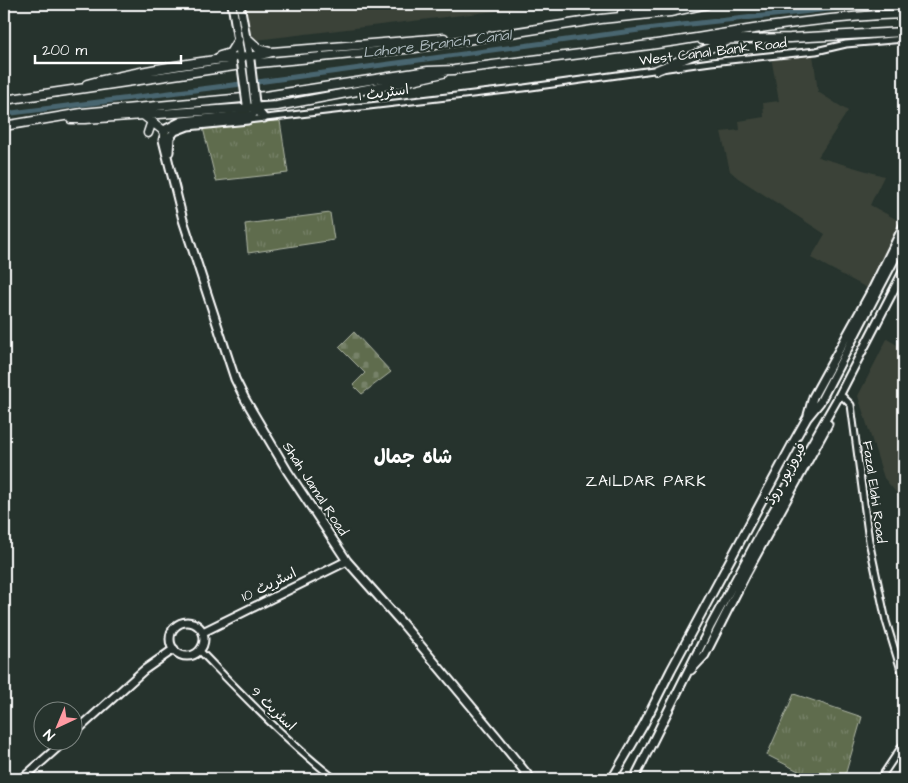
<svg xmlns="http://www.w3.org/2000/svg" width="908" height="783" font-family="'Architects Daughter','Playpen Sans Arabic',sans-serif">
<defs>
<pattern id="grass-tufts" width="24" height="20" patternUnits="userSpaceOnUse" patternTransform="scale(1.25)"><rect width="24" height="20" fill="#5f6c4e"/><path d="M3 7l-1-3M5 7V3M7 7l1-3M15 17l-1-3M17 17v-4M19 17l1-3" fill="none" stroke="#778269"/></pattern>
<pattern id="cemetery-stones" width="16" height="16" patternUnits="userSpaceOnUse" patternTransform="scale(1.25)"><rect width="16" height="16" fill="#5f6c4e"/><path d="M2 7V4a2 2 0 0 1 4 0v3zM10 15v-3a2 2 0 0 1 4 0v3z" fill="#778269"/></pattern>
</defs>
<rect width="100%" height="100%" fill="#26332d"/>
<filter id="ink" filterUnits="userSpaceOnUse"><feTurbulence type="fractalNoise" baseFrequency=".02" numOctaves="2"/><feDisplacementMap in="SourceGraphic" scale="10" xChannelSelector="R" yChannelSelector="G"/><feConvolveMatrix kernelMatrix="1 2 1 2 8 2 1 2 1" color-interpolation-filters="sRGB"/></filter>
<g filter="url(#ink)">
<path fill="#3a4238" d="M241,4H553L247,41Z
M813,54L818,92L848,111L818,157L884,176L870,205L903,223L869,289L811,258L825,234L738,178L730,171L721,132L740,130L739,121L764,117L763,103L779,101L771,57Z
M887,339L904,349V502L884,478L858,396Z"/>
<path fill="url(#grass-tufts)" stroke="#afb6a6" d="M264,121H280L288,173L216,181L203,128Z
M330,213L334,240L248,253L245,224Z
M794,694L862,717L844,779H814L767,755Z"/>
<path fill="url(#cemetery-stones)" stroke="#afb6a6" d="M354,332L391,372L362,394L353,385L365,373L339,347Z"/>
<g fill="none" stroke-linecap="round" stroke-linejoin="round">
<path stroke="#4a6670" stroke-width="5" d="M4,114L265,81L654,28L874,4"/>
<defs>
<path id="minor" d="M248,120L524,88L711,62L816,51L846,44L904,39
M843,397L851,405L869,541L886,621L904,680
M200,651C243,695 286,741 335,779
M880,779L904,743"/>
<path id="major" d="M232,4L241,60
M240,4L250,60
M247,104V112L243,115L182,121L166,129L163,140L183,220L235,379L245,399L288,472L347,561L401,622L497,737L531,779
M255,107L264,118
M169,152L170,137L175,131L188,126L248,120L255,112V103
M808,415L813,397L873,288L904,225
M170 639a17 17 0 1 1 34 0a17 17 0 1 1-34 0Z
M203,632L347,561
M691,670L705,655L747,572L828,424
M72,735L144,670L174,649
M22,779L66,740
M612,779L644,724L671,670L794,441L807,418L820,402L904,241
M634,779L711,625L763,529L839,396L904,270"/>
<path id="highway" d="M622,13L670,4
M247,38L259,49L270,52
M702,40L790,38L904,32
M220,56L230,53L238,40
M657,70L727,41
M87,84C128,73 172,66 215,60C234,58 253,58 272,52L444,38
M4,100L248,64L415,48L601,19L670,12L707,4
M143,115L164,131
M71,119H85L277,106L400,83L443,73
M4,126L82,113L265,96L428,71L454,70C529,60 603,52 677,41C753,29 828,16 904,14
M148,133L152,121"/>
</defs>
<use href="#minor" stroke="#fff" stroke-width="9"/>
<use href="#major" stroke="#fff" stroke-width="11"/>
<use href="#highway" stroke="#fff" stroke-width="11"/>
<use href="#minor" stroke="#26332d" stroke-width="5"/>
<use href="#major" stroke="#26332d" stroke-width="7"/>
<use href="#highway" stroke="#26332d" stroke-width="8"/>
<defs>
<path id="major-bridge" d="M241,60L247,104
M250,60L255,103"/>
</defs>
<use href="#major-bridge" stroke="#fff" stroke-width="11" stroke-linecap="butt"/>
<use href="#major-bridge" stroke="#26332d" stroke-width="7"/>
</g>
</g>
<g text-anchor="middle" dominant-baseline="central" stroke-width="4.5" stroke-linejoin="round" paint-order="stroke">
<g font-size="14" fill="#fff" stroke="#26332d">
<text transform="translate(713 52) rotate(-7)">West Canal Bank Road</text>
<text transform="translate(384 93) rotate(-8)">اسٹریٹ 1</text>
<text transform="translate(786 474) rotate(-61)">فیروزپور روڈ</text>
<text transform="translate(315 489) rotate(57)">Shah Jamal Road</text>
<text transform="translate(874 492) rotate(82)">Fazal Elahi Road</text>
<text transform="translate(269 585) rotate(-26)">اسٹریٹ 10</text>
<text transform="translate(273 709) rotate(44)">اسٹریٹ 9</text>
</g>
<g font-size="15" font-style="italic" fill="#aebabf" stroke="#26332d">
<text transform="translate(437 44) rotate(-7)">Lahore Branch Canal</text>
</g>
<g font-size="15" letter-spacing="1" fill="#fff" stroke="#26332d">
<text x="646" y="481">ZAILDAR PARK</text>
</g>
<g font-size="19" font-weight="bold" fill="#fff" stroke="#26332d">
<text x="413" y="457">شاہ جمال</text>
</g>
</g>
<rect width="908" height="783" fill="none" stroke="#26332d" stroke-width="20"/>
<rect x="10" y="10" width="888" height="763" fill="none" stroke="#fff" stroke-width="2" filter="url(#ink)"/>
<g transform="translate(58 726) rotate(224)"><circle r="24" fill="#26332d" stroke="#7d8581"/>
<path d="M0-4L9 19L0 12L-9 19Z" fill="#ff9aa2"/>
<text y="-8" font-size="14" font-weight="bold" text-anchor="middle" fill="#ffffff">N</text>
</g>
<path d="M35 55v8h146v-8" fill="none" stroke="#ffffff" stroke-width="2.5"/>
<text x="42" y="55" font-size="15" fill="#ffffff" stroke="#26332d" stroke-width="4" paint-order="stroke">200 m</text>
</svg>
